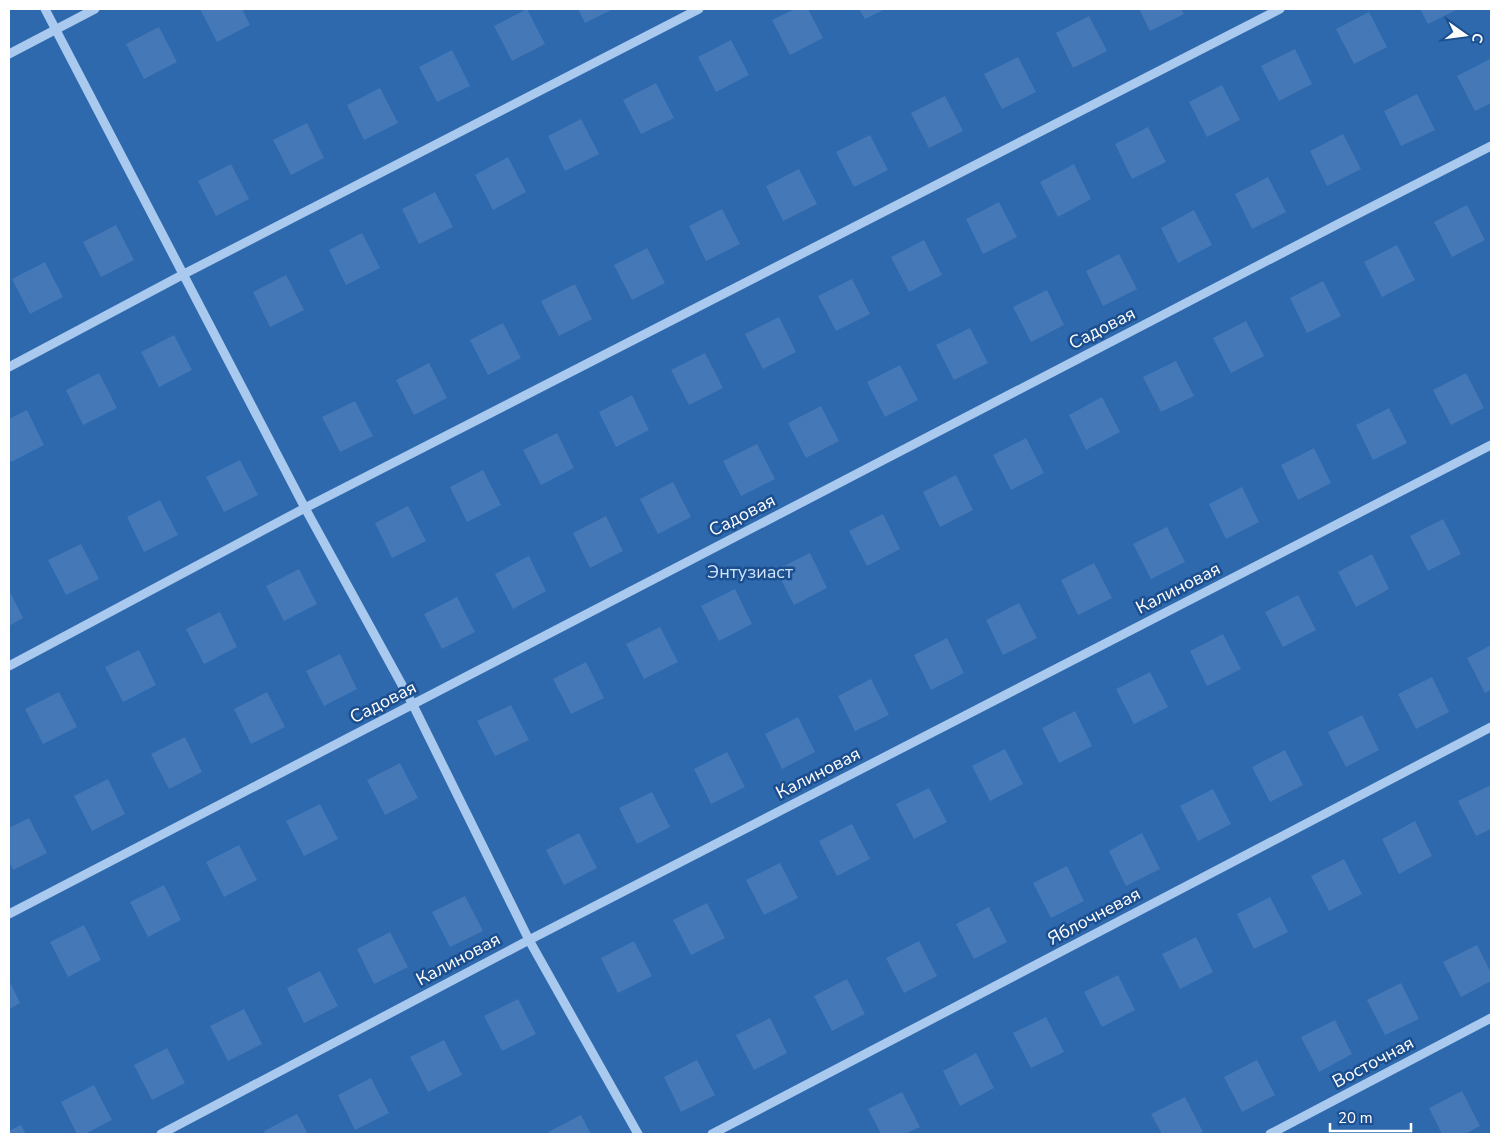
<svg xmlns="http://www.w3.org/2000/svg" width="1500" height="1143" font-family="'Nunito Sans',sans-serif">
<rect width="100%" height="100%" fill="#1b4f8f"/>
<path fill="#2e69ad" d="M9,9H1491V1134H9Z"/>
<path fill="#4478b7" d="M200,9H242L250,25L217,42Z
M527,9L545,44L512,61L494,26Z
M578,9H613L585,23Z
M795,9H808L823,38L790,55L772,20Z
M859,9H885L865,19Z
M1139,9H1181L1184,14L1150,31Z
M1420,9H1458L1428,24Z
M1369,12L1387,47L1354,64L1336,29Z
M1089,16L1107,51L1073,68L1056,33Z
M159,27L177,62L144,79L126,44Z
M731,40L749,75L716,92L698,57Z
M1295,49L1312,84L1279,101L1261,66Z
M452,50L470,86L437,102L419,67Z
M1018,57L1036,92L1002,109L984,74Z
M1490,59L1491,103L1475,111L1457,76Z
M656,83L674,118L641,134L623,100Z
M1222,85L1240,120L1207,137L1189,102Z
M380,88L398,123L364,140L347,105Z
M1417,94L1435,130L1401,146L1384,111Z
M945,96L963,131L929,148L911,113Z
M581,119L599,154L565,171L548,136Z
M307,123L324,158L291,175L273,140Z
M1148,127L1166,162L1132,179L1115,144Z
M1343,134L1361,169L1327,186L1310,151Z
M870,135L888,170L854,187L836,152Z
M508,157L526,192L493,210L475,175Z
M231,164L249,199L216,216L198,181Z
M1074,164L1091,199L1058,217L1040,182Z
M799,169L817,204L783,221L766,186Z
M1268,177L1286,212L1252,229L1235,194Z
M435,192L453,227L419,244L402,209Z
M999,202L1017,237L983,254L966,219Z
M1467,205L1485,240L1452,257L1434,222Z
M722,209L740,244L706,261L689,226Z
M1194,210L1212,245L1178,263L1161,228Z
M116,225L134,260L101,277L83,242Z
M362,233L380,268L346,285L329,250Z
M924,240L942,275L909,292L891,257Z
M1397,245L1415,280L1382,297L1364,262Z
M647,248L665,283L632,300L614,265Z
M1119,254L1137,289L1103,306L1086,271Z
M45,262L63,297L30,314L12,279Z
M286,275L304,310L270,327L253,292Z
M852,279L870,314L836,331L818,296Z
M1323,281L1341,316L1307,333L1290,298Z
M575,284L592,319L559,336L541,301Z
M1047,290L1064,325L1031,342L1013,307Z
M779,317L796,352L763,369L745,334Z
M1246,321L1264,356L1231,373L1213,338Z
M503,323L521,358L488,375L470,340Z
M970,328L988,363L954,380L936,345Z
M174,335L192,370L159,387L141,352Z
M705,353L723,388L689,405L671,370Z
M1176,361L1194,396L1161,412L1143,377Z
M429,363L447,398L414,415L396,380Z
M900,365L918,400L885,417L867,382Z
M99,373L117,408L83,425L66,390Z
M1466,373L1484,408L1451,425L1433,390Z
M632,395L649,430L616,447L599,412Z
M1102,397L1120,432L1086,450L1069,415Z
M355,401L373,436L340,452L322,417Z
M821,406L839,441L806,458L788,423Z
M1389,408L1407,443L1373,460L1356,425Z
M27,410L44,445L11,462L9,457V419Z
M557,433L574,468L541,485L523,450Z
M1026,438L1044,473L1011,490L993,455Z
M757,444L775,479L741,496L723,461Z
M1314,448L1331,483L1298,500L1281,465Z
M240,460L258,495L224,512L206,477Z
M483,470L501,505L467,522L450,487Z
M956,475L973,510L940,527L923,492Z
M673,482L691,517L658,534L640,499Z
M1242,487L1259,522L1226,539L1209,504Z
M160,500L178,535L144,552L127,517Z
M408,506L426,541L392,558L375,523Z
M883,514L900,549L867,566L849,531Z
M606,516L623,551L590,568L573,533Z
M1443,519L1461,554L1428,571L1410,536Z
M1167,527L1185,562L1151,579L1133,544Z
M81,544L99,579L66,595L48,560Z
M810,553L827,588L794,605L776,570Z
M1372,554L1389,589L1356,607L1338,572Z
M529,556L546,591L513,609L495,574Z
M1094,563L1112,598L1078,615L1061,580Z
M299,569L317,604L284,621L266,586Z
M735,589L752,624L719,641L701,606Z
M9,590L23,618L9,626Z
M1298,595L1316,630L1283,647L1265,612Z
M457,597L475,632L442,649L424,614Z
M1019,603L1037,638L1003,655L986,620Z
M220,612L237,647L204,664L186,629Z
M660,627L678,662L644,679L626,644Z
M1223,634L1241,669L1207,686L1190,651Z
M947,638L964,673L931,690L914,655Z
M1491,645V690L1485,693L1467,658Z
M139,650L156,685L123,702L105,667Z
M340,654L357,689L324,706L306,671Z
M586,662L604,698L571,714L553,679Z
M1150,672L1168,707L1134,724L1116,689Z
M1432,677L1449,712L1416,729L1398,694Z
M871,679L889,715L855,731L838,696Z
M59,692L77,727L43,744L25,709Z
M267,692L285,727L251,744L234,709Z
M511,705L529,740L495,756L477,721Z
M1075,711L1092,746L1059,763L1042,728Z
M1362,715L1379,750L1346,767L1328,732Z
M798,717L815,752L782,769L765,734Z
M185,737L202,772L169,789L151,754Z
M1005,749L1023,784L990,801L972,766Z
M1285,750L1303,785L1270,802L1252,767Z
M727,752L745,787L711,804L694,769Z
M400,763L418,798L385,815L367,780Z
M108,779L125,814L92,831L74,796Z
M1491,785V829L1476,836L1458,801Z
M929,788L947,822L914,839L896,804Z
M1213,789L1231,824L1198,841L1180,806Z
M652,792L670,827L637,844L619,808Z
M320,804L338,839L304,856L286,821Z
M29,818L47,853L13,870L9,861V828Z
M1415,821L1432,856L1399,874L1382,839Z
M852,824L870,859L837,876L819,841Z
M579,833L597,868L564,885L546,850Z
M1142,833L1160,869L1126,886L1109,851Z
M239,845L257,880L224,897L206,862Z
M1344,859L1362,894L1329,911L1311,876Z
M780,863L798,898L764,915L746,880Z
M1067,866L1084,901L1051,918L1033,883Z
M164,885L181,920L148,937L130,902Z
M465,896L483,931L450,947L432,912Z
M1270,897L1288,932L1254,949L1237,914Z
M707,903L725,938L691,955L673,920Z
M989,907L1007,942L974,959L956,924Z
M84,925L101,960L68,977L50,942Z
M390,932L408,967L374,984L357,949Z
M1196,937L1213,972L1180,989L1162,954Z
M634,941L652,976L618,993L601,958Z
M919,941L937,976L904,993L886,958Z
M1477,945L1491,973V981L1461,997L1443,962Z
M320,971L338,1006L304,1023L287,988Z
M1118,975L1135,1010L1102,1027L1084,992Z
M847,979L865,1014L832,1031L814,996Z
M9,980L20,1003L9,1009Z
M1401,983L1419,1019L1385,1035L1367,1000Z
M518,999L536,1034L502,1051L484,1016Z
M244,1009L262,1044L228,1061L210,1026Z
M1046,1017L1064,1052L1031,1068L1013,1033Z
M770,1018L787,1053L754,1070L736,1035Z
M1335,1020L1352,1054L1319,1072L1301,1037Z
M444,1040L462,1075L428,1092L410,1057Z
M167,1048L185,1083L152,1100L134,1065Z
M976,1053L994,1088L960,1106L943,1071Z
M697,1060L715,1095L681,1112L664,1077Z
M1257,1060L1275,1095L1242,1112L1224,1077Z
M371,1078L389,1113L355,1130L338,1095Z
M94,1085L112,1120L85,1134H77L61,1102Z
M1462,1091L1480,1126L1465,1134H1442L1429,1108Z
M902,1092L920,1127L905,1134H881L868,1109Z
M1185,1097L1203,1132L1198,1134H1162L1151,1114Z
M297,1114L308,1134H265L264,1131Z
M581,1115L591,1134H549L548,1132Z
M21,1125L26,1134H9V1131Z"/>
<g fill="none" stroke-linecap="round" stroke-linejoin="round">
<path stroke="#a9c9ee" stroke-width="9" d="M45,9L305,508L413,705L529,940L638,1134
M9,54L95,9
M9,367L184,274L699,9
M9,666L305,508L1280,9
M9,914L1340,223L1491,146
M161,1134L529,940L1491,445
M712,1134L1491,727
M1270,1134L1491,1018"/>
</g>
<g text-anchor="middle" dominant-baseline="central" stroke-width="5" stroke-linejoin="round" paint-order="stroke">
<g font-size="18" fill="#fff" stroke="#1b4f8f">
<text transform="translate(1102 328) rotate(-27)">Садовая</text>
<text transform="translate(742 515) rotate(-27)">Садовая</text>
<text transform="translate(1178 588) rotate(-27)">Калиновая</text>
<text transform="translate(383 702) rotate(-27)">Садовая</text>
<text transform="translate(818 773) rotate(-27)">Калиновая</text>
<text transform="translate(1094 916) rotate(-28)">Яблочневая</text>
<text transform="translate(458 959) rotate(-28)">Калиновая</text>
<text transform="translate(1373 1062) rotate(-28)">Восточная</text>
</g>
<g font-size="18" fill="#cfe3fa" stroke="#1b4f8f">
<text x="750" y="572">Энтузиаст</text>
</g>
</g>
<rect width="1500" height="1143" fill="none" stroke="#ffffff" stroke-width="20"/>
<g transform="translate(1465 35) rotate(104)" stroke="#1b4f8f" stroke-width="4" paint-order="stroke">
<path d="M0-4L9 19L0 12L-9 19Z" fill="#ffffff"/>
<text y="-8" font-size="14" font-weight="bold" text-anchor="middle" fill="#ffffff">С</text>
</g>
<path d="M1330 1123v8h81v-8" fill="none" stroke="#ffffff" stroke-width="2.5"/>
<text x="1338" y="1123" font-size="15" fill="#ffffff" stroke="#1b4f8f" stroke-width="4" paint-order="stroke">20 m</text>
</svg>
